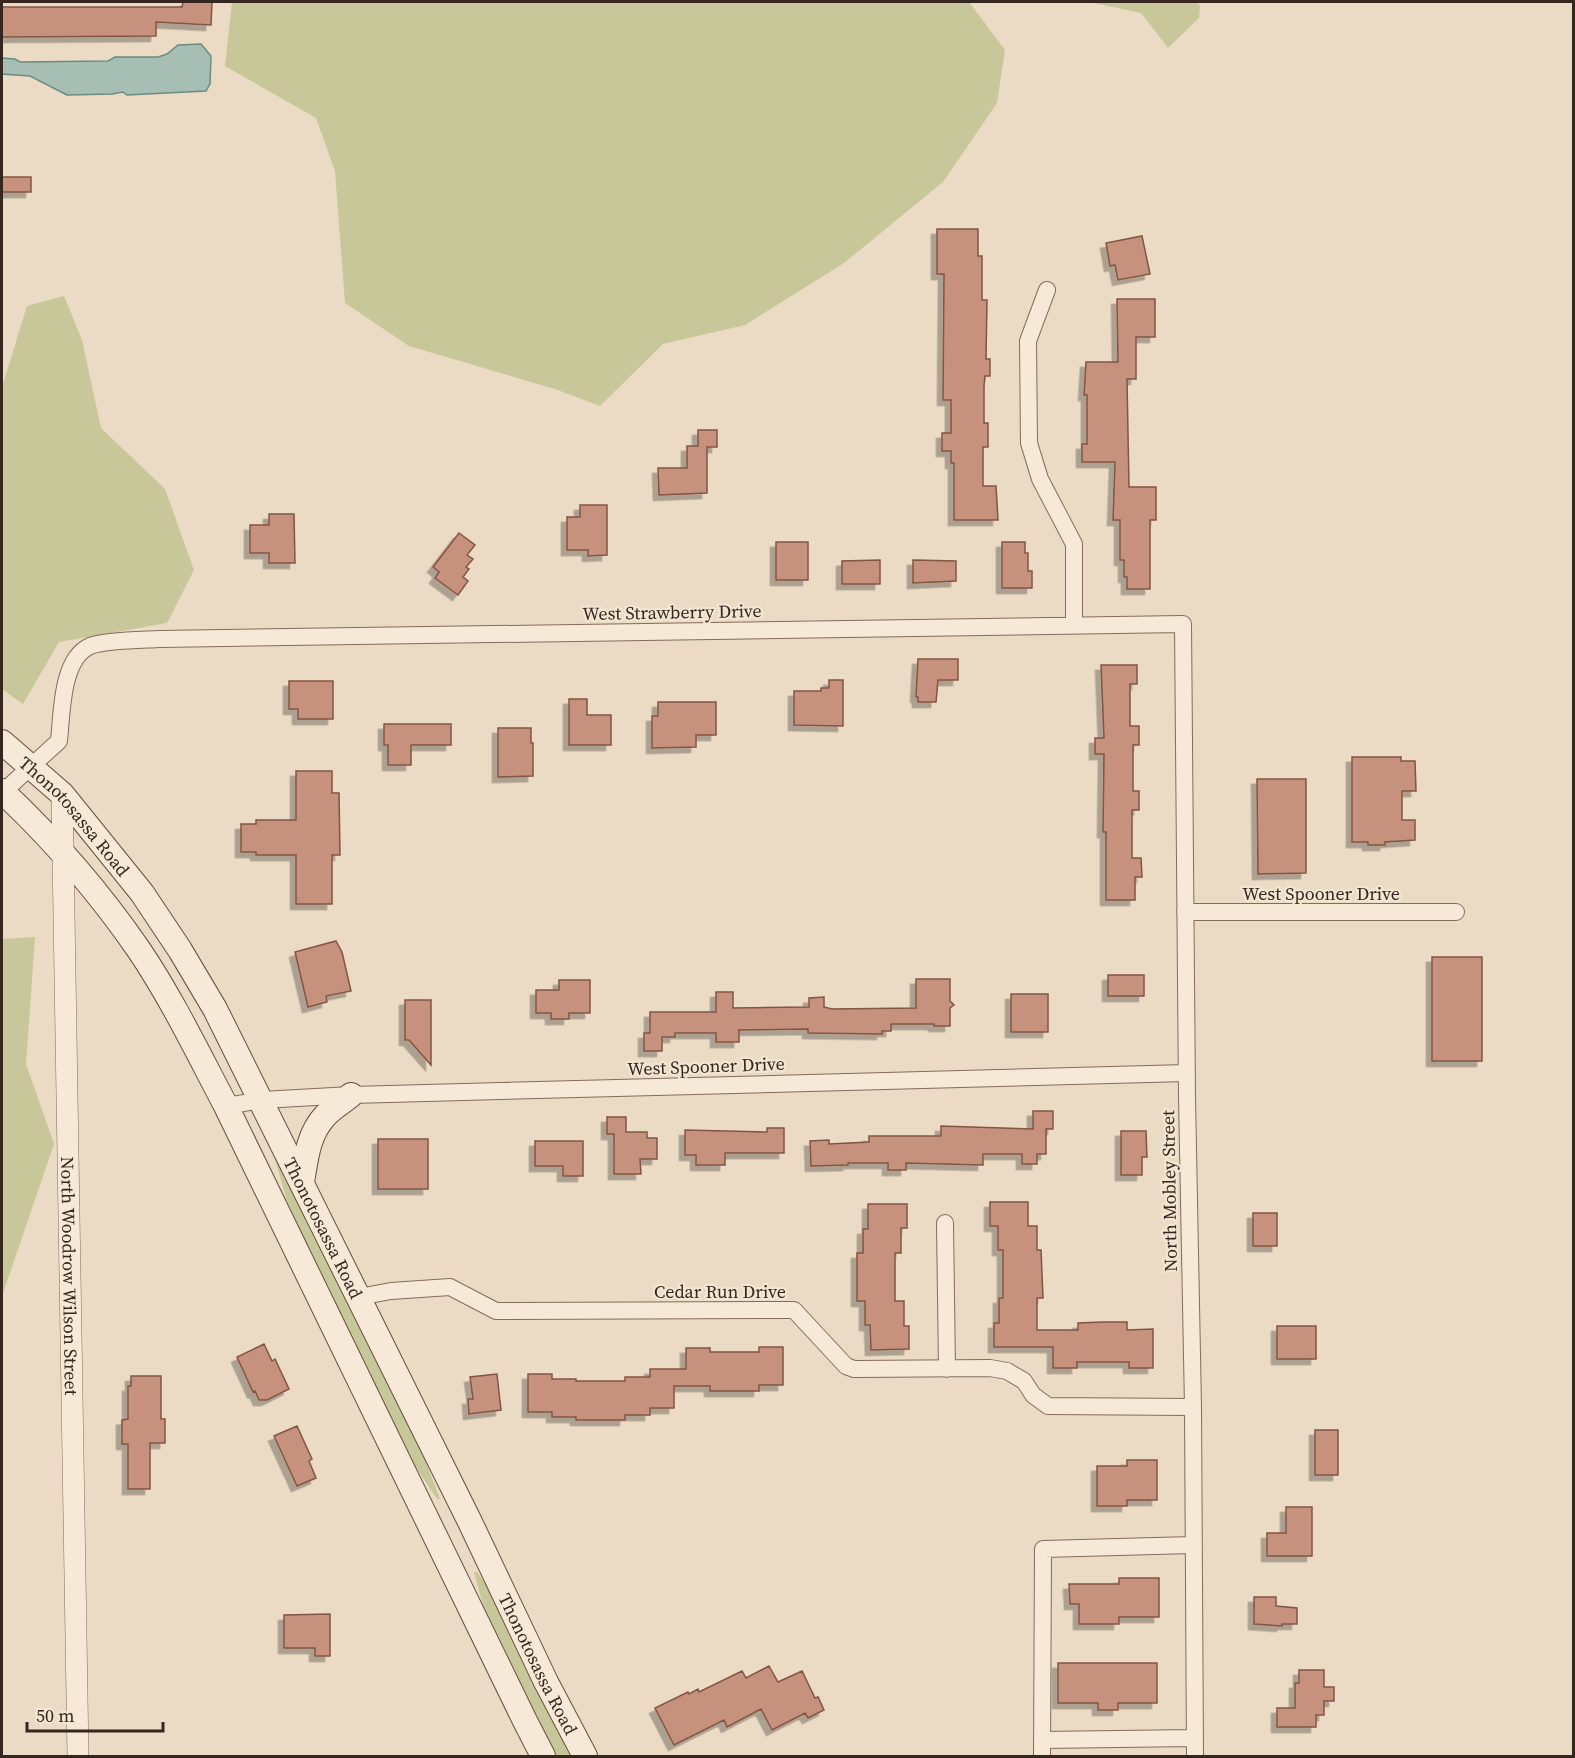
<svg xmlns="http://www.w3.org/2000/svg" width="1575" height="1758" font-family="'Source Serif 4',serif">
<defs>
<filter id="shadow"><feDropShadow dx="-5.5" dy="5.5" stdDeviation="0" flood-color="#0004"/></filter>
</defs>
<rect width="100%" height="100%" fill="#ebdac4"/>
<path fill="#c8c799" d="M232,2H972H969L1005,50L997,103L943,182L844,263L745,325L663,344L600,406L555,389L409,346L345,303L335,171L316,118L225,66Z
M1089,2H1197L1200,6L1199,18L1168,48L1141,13Z
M64,296L82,340L101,428L165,489L194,570L167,623L59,642L23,704L2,689V387L27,306Z
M35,937L26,1064L54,1144L2,1296V939Z
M275,1159H277L418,1442L440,1499H437L410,1458L335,1303L310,1254L286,1198Z
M474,1572H477L498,1601L573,1756H557L484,1609Z"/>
<path fill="#a6beb4" stroke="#6d8c80" stroke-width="1.5" d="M201,44L211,56L210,84L206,91L127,95L123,92L112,94L67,95L30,76L2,74V58L15,59L20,62L108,61L115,57H158L167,54L178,45Z"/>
<path fill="#c6927d" stroke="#825444" stroke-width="1.5" filter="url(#shadow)" d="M183,2H212L211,25L156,22V36L2,37V7H182Z
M2,177H31V192H2Z
M937,229H978V256H982V300H987L986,359H990V376H985L984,386V423H988V447H983V486H996L998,520H954V463H951V451H942V433H951V400H943L944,274H937Z
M1142,236L1150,274L1118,280L1115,265L1110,266L1106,243Z
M1117,299H1155V337H1136V379H1127L1129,487H1156V520H1150V589H1127V577H1124V560H1120V520H1113L1115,462H1082V444H1087V395H1084L1086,362H1118Z
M698,430H717V447H707V493L659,495L658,468H687V446H698Z
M580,505H607V555L588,556V550H567V517H580Z
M269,514H294L295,563H269V553H250V525H269Z
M459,533L475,545L467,555L473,559L466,567L469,569L463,577L468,581L458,595L435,578L439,572L433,567Z
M776,542H808V580H776Z
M1002,542H1025V553H1028V571H1032V588H1002Z
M880,560V584H842V561Z
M913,560L956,561V581L913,583Z
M918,659H958V680H938L936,702H918V697H916Z
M1101,665H1137V684H1130V726H1139V745H1133V791H1139V810H1132V858H1141L1142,877H1135V900H1106V832H1103L1104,754H1095V738H1104Z
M829,680H843V726L794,725V691H821V688H829Z
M289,681H333V719H298V709H289Z
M569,699H587V715H611V745H569Z
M658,702H716V735H696V747L652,748V716H658Z
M384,724H451V745H411V765H388V745H384Z
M498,728H531V743H533V776L498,777Z
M1352,757H1401V761H1415L1416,791H1402V820H1415V840L1385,842V845H1368V842H1352Z
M296,771H332V793H339L340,855H332V904H296V855H256V852H241V824H256V820H296Z
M1257,779H1306V873L1258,874Z
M336,941L342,952L351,991L326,996L327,1002L308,1007L295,952Z
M1432,957H1482V1061H1432Z
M1108,975H1144V996H1108Z
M916,979H950V1001L954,1005L950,1008V1026H934V1024H891V1031H882V1034L808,1033V1029L739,1030V1042H716V1033H675V1037H662V1051H644V1033H650V1012H716V992H733V1008L809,1007V998L824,997V1007L832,1009L916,1008Z
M559,980H590V1013H569V1019H551V1013H536V990H559Z
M1011,994H1048V1032H1011Z
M405,1000H431V1065L409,1040H405Z
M1033,1111H1053V1129H1046V1154H1037V1164H1022V1154H983V1165L906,1163V1170H888V1163H848V1165L811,1166L810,1141L829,1140V1144L869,1142V1136H941V1126L1033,1129Z
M607,1117H626V1132H647V1138H657V1159H640L641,1174H614V1134H607Z
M767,1128H784V1153H725V1165H696V1155H685V1130L767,1132Z
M1121,1131H1146L1147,1157H1142V1175H1121Z
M378,1139H428V1189H378Z
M535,1141H583V1176H563V1166H535Z
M990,1202H1028V1226H1037V1250H1041L1043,1298H1037V1330H1078V1323L1103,1322H1127V1330L1153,1329V1368H1129V1362H1077V1368H1053V1347H994V1323H999V1298H1003V1250H998V1226H990Z
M868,1204H907V1228H901V1253H895V1301H904V1326H909V1349L871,1350L870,1325H865V1301H857V1253H863V1229H868Z
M1253,1213H1277V1246H1253Z
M1277,1326H1316V1359H1277Z
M264,1344L272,1361L275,1359L289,1389L267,1400H259L255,1391L253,1392L237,1357Z
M759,1347H783V1385H759V1391H710V1386H674V1408H650V1415H625V1420H576V1417H552V1412H528V1374H552V1379H576V1381H625V1377H650V1369H686V1348H710V1352H759Z
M497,1374L501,1410L469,1414L468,1399H473L470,1377Z
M131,1376H161V1419H165V1443H150V1489H128V1444H122V1420L128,1419V1386H131Z
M297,1426L312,1459L309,1461L316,1478L297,1486L274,1436Z
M1315,1430H1338V1475H1315Z
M1127,1460H1157V1500H1127V1506H1097V1466H1127Z
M1286,1507H1312V1556H1267V1533H1286Z
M1119,1578H1159V1617H1119V1624H1079V1604H1070L1069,1584H1119Z
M1254,1597H1276V1606L1297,1608V1624H1282V1626L1254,1624Z
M330,1614V1656H315V1648H284V1615Z
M1058,1663H1157V1703H1118V1710H1098V1703H1058Z
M769,1666L778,1682L802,1671L815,1698L818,1697L824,1710L808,1718L805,1713L772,1730L761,1709L727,1727L724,1720L674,1745L655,1708L688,1692L689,1694L698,1689L699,1692L742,1671L746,1678Z
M1299,1670H1324V1687H1334V1701H1324V1715H1316V1727H1277V1708H1295V1683H1299Z"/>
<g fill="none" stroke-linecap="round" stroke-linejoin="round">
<defs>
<path id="minor" d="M1047,290L1028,341L1029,443L1040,479L1074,544V625
M3,792L59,741C62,714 61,659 90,646C106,640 142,640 160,639L1183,624L1187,1097L1193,1407L1195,1756
M1185,912H1456
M226,1106L262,1100L351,1095L1187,1073
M945,1223L947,1369
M359,1297L391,1291L450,1287L496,1311L794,1310L846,1366L854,1369L990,1368L1007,1371L1024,1381L1033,1395L1048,1406L1193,1407
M1042,1740L1194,1738
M1042,1756L1043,1549L1193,1545"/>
<g id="tertiary">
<path id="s1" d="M62,794L78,1756"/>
</g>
<g id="secondary">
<path id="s2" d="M2,742L62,794L142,893L180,950L215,1009L469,1520L546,1682L585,1756"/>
<path d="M2,791C53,839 99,892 139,950C172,999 198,1053 226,1106L525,1721L543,1756"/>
<path d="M302,1182C306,1159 308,1134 325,1116C332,1108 343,1102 351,1095"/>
</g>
</defs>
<use href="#minor" stroke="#846c5c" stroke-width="18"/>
<use href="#tertiary" stroke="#846c5c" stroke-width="22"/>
<use href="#secondary" stroke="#664d3f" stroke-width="26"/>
<use href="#minor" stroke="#f6e9d7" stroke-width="16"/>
<use href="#tertiary" stroke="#f6e9d7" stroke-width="21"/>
<use href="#secondary" stroke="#f6e9d7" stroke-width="24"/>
</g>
<g text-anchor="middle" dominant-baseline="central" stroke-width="4.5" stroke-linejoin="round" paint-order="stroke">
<g font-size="18" fill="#35271f" stroke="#f3e6d3">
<text transform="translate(672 612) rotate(-1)">West Strawberry Drive</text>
<text stroke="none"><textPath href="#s2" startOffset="104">Thonotosassa Road</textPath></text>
<text x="1321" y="893">West Spooner Drive</text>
<text transform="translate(706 1066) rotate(-2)">West Spooner Drive</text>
<text transform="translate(1169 1191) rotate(-91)">North Mobley Street</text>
<text stroke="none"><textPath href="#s2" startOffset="588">Thonotosassa Road</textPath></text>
<text stroke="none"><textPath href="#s1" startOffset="482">North Woodrow Wilson Street</textPath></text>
<text x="720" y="1291">Cedar Run Drive</text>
<text stroke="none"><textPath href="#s2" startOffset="1074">Thonotosassa Road</textPath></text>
</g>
</g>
<rect width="1575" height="1758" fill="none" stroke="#35271f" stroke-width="6"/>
<path d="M27 1722v9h136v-9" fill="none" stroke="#35271f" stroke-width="3"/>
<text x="36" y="1722" font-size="18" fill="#35271f" stroke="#f3e6d3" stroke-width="4.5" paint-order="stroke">50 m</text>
</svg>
